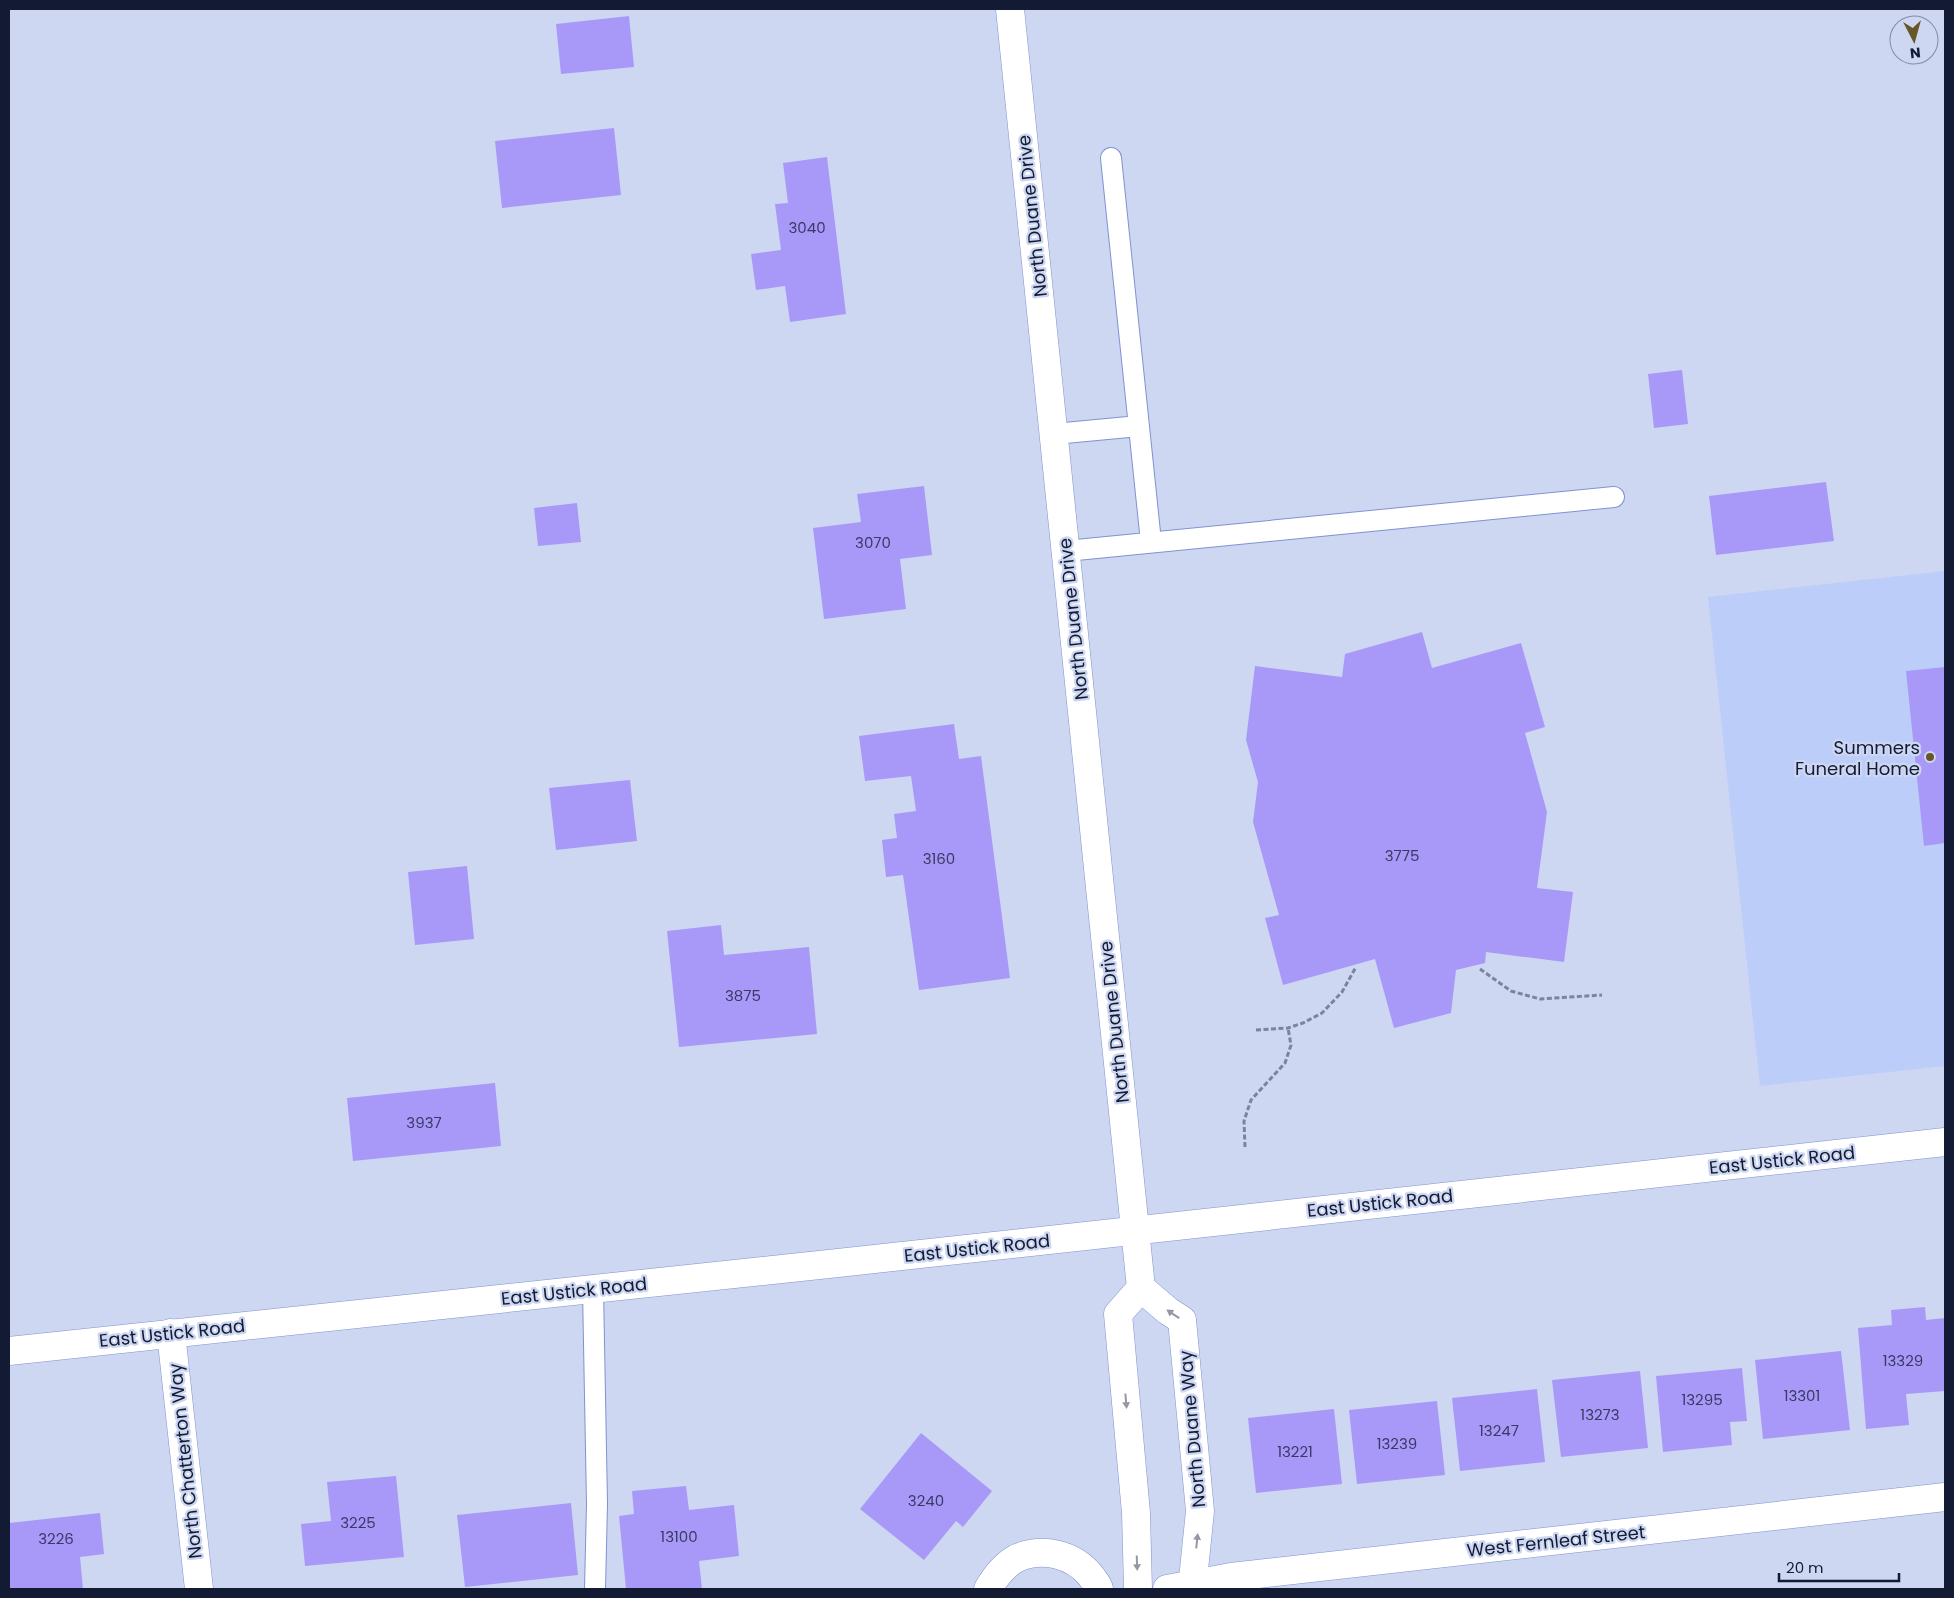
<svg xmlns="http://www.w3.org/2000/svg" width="1954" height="1598" font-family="Poppins,sans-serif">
<rect width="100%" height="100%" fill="#cdd7f2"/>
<path fill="#bdcdf9" d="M1945,571V1066L1760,1086L1708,597Z"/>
<path fill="#a899f9" d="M629,16L634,67L561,74L556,24Z
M614,128L621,195L502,208L495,141Z
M827,157L846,314L790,322L785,286L756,290L751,254L781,250L775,204L788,203L783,163Z
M1682,370L1688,424L1654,428L1648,374Z
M1826,482L1834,541L1716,555L1709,496Z
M924,486L932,555L900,559L906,609L824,619L813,528L861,522L857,494Z
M577,503L581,542L538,546L534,508Z
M1422,632L1432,668L1521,643L1545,727L1525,733L1547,812L1537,888L1573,892L1564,962L1486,952L1485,963L1456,970L1451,1013L1394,1028L1375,959L1283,985L1265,918L1279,915L1253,822L1258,782L1246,740L1255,666L1342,677L1345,654Z
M1945,667V843L1924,846L1906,671Z
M954,724L959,759L981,756L1010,978L919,990L903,875L886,877L882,840L897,838L894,814L916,811L911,776L865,781L859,736Z
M630,780L637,841L556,850L549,788Z
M467,866L474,939L415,945L408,872Z
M721,925L724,955L809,947L817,1034L679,1047L667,931Z
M495,1083L501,1146L353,1161L347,1098Z
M1925,1307L1926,1320L1945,1318V1391L1906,1394L1909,1425L1866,1429L1858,1328L1892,1325L1891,1310Z
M1841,1351L1850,1430L1763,1439L1755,1360Z
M1742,1368L1747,1421L1730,1422L1732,1445L1663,1452L1656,1376Z
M1640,1371L1648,1448L1561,1457L1552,1380Z
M1537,1389L1545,1462L1460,1471L1452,1398Z
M1437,1401L1445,1475L1357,1484L1349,1410Z
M1334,1409L1342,1484L1256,1493L1248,1418Z
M921,1433L992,1491L963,1527L956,1521L924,1560L860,1509Z
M396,1476L404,1557L305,1566L301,1524L331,1521L327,1482Z
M686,1486L689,1510L734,1505L739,1556L699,1561L702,1589H626L619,1516L634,1514L632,1491Z
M571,1503L578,1575L465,1587L457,1515Z
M100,1513L104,1554L80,1557L83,1589H10L9,1523Z"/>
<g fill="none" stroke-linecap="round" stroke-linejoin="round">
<defs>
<path id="lane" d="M1111,158L1151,542
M1054,434L1139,426
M1066,551L1614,497
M593,1289L597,1504L595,1589"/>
<path id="street" d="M1010,9L1141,1288
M171,1333L199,1589
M988,1589C995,1577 1004,1565 1017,1558C1043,1547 1073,1554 1091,1576C1094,1581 1098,1584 1099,1589
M1138,1589L1136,1513L1118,1314L1141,1288L1168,1311L1182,1320L1200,1511L1192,1589
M1167,1589L1231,1577L1945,1497"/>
<path id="secondary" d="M9,1351L838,1263L1945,1142"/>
</defs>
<use href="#lane" stroke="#7e93d2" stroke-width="22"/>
<use href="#street" stroke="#7e93d2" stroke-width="29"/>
<use href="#secondary" stroke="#7e93d2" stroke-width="29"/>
<path stroke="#7b839d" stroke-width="3" stroke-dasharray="5 2.5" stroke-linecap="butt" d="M1480,969L1511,991L1540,999L1602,995
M1256,1030L1288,1028L1303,1023L1322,1013L1342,992L1356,967
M1245,1147L1244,1121L1251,1100L1285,1063L1291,1045L1288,1028"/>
<use href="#lane" stroke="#fff" stroke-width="20"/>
<use href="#street" stroke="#fff" stroke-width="28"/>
<use href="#secondary" stroke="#fff" stroke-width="28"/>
</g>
<defs><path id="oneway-solid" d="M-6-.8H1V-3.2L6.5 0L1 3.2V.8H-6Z" transform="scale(1.25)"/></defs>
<g fill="#9598a3">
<use href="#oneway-solid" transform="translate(1173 1314) rotate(-146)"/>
<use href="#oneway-solid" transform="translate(1126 1401) rotate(85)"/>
<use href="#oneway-solid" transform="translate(1197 1541) rotate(-84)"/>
<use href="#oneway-solid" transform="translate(1137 1563) rotate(88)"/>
</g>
<circle fill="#685624" stroke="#cdd7f2" stroke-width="2" cx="1930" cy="757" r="5"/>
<g text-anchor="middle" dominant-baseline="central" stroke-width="4.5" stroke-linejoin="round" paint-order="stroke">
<g font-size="15" fill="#383a64">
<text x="807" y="227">3040</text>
<text x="873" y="542">3070</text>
<text x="1402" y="855">3775</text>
<text x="939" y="858">3160</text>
<text x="743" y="995">3875</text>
<text x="424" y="1122">3937</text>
<text x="1903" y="1360">13329</text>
<text x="1802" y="1395">13301</text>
<text x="1702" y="1399">13295</text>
<text x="1600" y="1414">13273</text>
<text x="1499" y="1430">13247</text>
<text x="1397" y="1443">13239</text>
<text x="1295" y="1451">13221</text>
<text x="926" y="1500">3240</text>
<text x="358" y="1522">3225</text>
<text x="679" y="1536">13100</text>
<text x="56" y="1538">3226</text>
</g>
<g font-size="18" fill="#131a33" stroke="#cdd7f2">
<text transform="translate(1032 216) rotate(-96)">North Duane Drive</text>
<text transform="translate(1073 619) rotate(-96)">North Duane Drive</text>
<text transform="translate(1114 1022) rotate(-96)">North Duane Drive</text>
<text transform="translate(1782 1160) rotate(-6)">East Ustick Road</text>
<text transform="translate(1380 1203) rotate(-6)">East Ustick Road</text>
<text transform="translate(977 1248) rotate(-6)">East Ustick Road</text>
<text transform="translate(574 1291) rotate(-6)">East Ustick Road</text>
<text transform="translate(172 1333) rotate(-6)">East Ustick Road</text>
<text transform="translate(1192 1429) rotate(-95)">North Duane Way</text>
<text transform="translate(185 1461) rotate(-96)">North Chatterton Way</text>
<text transform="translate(1556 1541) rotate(-6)">West Fernleaf Street</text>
</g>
<g font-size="18" fill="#131a33" stroke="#cdd7f2" text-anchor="end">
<text x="1920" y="747">Summers<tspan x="1920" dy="21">Funeral Home</tspan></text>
</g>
</g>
<rect width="1954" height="1598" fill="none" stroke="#131a33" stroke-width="20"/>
<g transform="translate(1914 40) rotate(174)"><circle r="24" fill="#cdd7f2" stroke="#838ba6"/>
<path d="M0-4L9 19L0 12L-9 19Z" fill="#685624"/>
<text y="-8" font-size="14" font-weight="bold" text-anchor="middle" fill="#131a33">N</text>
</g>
<path d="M1779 1573v8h120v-8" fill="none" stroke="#131a33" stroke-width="2.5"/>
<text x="1786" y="1573" font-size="15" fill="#131a33" stroke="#cdd7f2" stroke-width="4" paint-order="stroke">20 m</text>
</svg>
